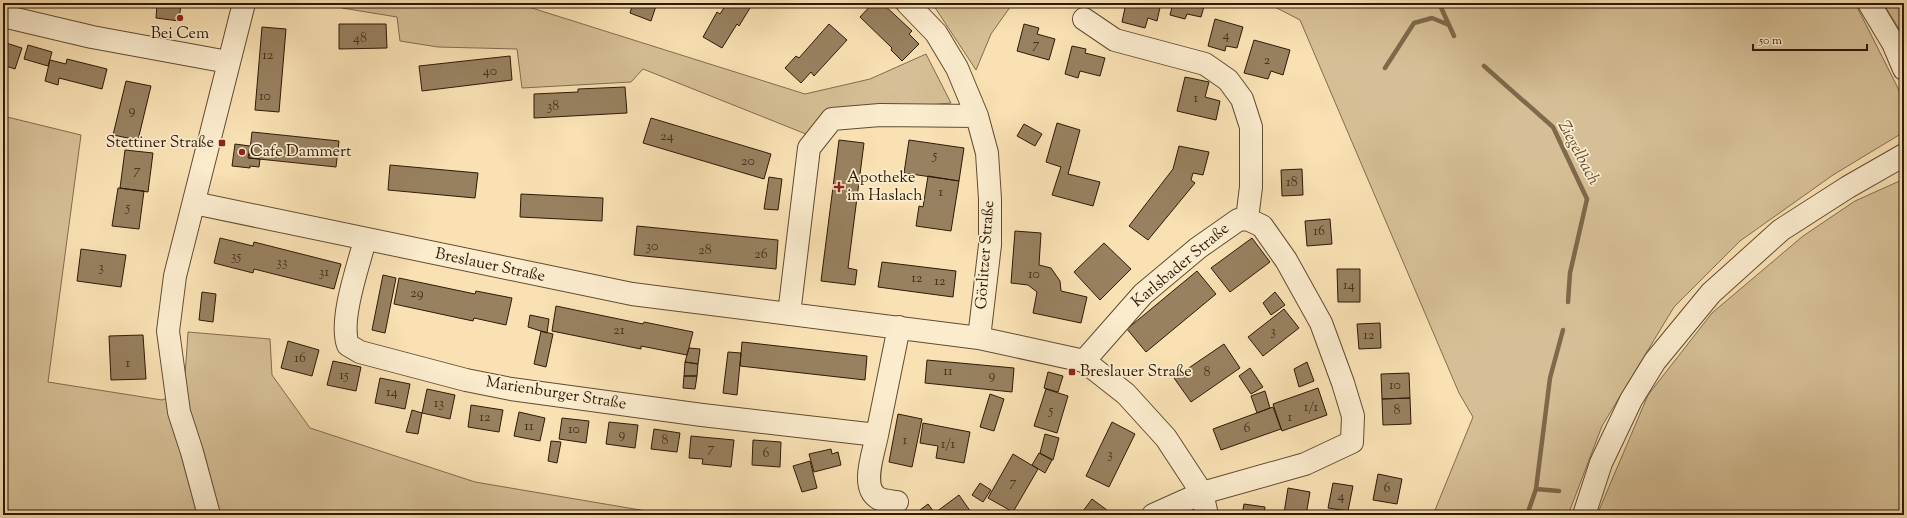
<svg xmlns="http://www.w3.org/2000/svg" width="1907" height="518" font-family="'Sorts Mill Goudy',serif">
<rect width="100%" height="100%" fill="#f9e1b3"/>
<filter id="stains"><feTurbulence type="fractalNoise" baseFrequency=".005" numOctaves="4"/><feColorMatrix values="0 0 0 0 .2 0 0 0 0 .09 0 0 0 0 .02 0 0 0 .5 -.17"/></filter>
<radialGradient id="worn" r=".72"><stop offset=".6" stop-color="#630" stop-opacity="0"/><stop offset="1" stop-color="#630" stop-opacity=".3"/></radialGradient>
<path fill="#d6bf96" stroke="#826c4e" d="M342,3H516L805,94L870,79L926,54L951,103L829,114L806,134L643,69L631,82L522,88L517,49L438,47L400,41L397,17L342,8Z
M932,3H1013L991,34L976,70Z
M1267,3H1855L1904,100V132L1833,175L1740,241L1674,307L1602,426L1568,515H1433L1473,417L1459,393L1300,20Z
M1883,3H1904V37Z
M3,116L81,135L48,382L162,400L184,391L188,332L270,339L272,375L310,428L475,482L670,515H3Z
M1904,179V515H1597L1648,395L1712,313L1803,236L1855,201Z"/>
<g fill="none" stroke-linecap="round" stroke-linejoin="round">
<path stroke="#7e694a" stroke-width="4.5" d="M1439,3L1454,36
M1484,66L1553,127L1587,199L1570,273L1568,302
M1385,68L1414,23L1432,18L1449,25
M1536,489L1559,491
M1527,515L1536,489L1550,378L1563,330"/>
</g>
<path fill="#988160" stroke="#2e1a06" d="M157,3H181L179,21L156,18Z
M633,3H657L651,21L630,13Z
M727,3H753L739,26L737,24L722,48L703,37L717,12L720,14Z
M873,3H882L912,31L909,34L919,44L902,61L891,50L892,48L860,17Z
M1126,3H1161L1157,21L1148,18L1145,28L1122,22Z
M1173,3H1205L1201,17L1187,14L1185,19L1170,15Z
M1215,19L1243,27L1237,48L1226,46L1225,51L1208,46Z
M339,24H386L387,48L339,49Z
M829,24L847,40L814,76L811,72L801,83L785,68L796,56L799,58Z
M1024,24L1039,28L1037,34L1055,39L1049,60L1017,51Z
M262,27L286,29L279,112L255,110Z
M1254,40L1290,50L1283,75L1271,71L1268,79L1244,73Z
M3,42L22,48L15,69L3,65Z
M28,45L52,52L48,66L24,59Z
M1072,46L1086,49L1085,53L1105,58L1100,76L1080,71L1078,78L1065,74Z
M510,56L512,80L422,91L419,66Z
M67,59L107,69L102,89L59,78L58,85L45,81L50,60L66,64Z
M1185,77L1209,82L1205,97L1220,101L1216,120L1177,111Z
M126,81L151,86L138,140L113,135Z
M625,87L627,113L534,118V94L578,92V89Z
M651,118L771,154L764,179L643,143Z
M1057,123L1080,130L1068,174L1100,182L1093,206L1052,195L1061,167L1046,162Z
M1024,124L1042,134L1035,146L1017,136Z
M252,132L339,141L336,167L249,158Z
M839,140L864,143L848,268L857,270L855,285L821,281Z
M909,140L964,148L959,181L904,173Z
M235,144L250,146L248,158L260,159L259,167L250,166V168L232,166Z
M1179,146L1209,152L1203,175L1193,173L1191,180L1195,183L1148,240L1129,226L1173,169Z
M125,150L153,153L148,192L120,188Z
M390,165L478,173L475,198L388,190Z
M1302,169L1303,195L1282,196L1281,170Z
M928,176L959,181L951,231L916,226L919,206L923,207Z
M769,177L782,179L778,210L764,209Z
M118,188L144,191L139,229L112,226Z
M521,194L603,198L602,221L520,217Z
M1330,219L1332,244L1307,246L1305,221Z
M637,226L778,240L776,269L634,255Z
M1015,231L1041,233L1039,265L1051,268L1060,281L1061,291L1087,297L1081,323L1033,313L1037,292L1028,285L1011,283Z
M220,238L253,246L254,242L341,264L334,289L254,269L253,273L214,263Z
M1252,238L1270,262L1230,292L1211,268Z
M1104,243L1131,269L1100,300L1074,272Z
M81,249L126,255L121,287L77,281Z
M882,262L956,271L953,297L878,287Z
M1337,269H1360V302H1338Z
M1197,271L1216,294L1146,352L1127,329Z
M383,275L396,278L385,333L372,330Z
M399,278L475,294L476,291L512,298L506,325L474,318L473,321L394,304Z
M202,292L216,294L213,322L199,320Z
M1275,292L1285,305L1271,315L1263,303Z
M556,306L643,324L644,322L693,332L687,355L641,346V349L552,331Z
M1284,309L1299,328L1263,356L1248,337Z
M530,315L549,319L547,333L528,327Z
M1380,323L1381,348L1359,349L1357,324Z
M541,331L553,334L546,367L534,364Z
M143,335L146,379L111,380L109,336Z
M288,341L319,350L312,376L281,368Z
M742,342L867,356L865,380L740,366Z
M1224,344L1240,368L1191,402L1174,378Z
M689,348L700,349L698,364L685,362Z
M728,352L741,353L737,395L723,393Z
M927,360L1014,368L1012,392L925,383Z
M333,361L361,367L356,391L327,385Z
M685,362L698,364L697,376H684Z
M1307,362L1314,381L1299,387L1294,369Z
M1250,368L1263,387L1251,394L1239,376Z
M1048,372L1063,376L1058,392L1044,388Z
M1409,373L1410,398L1382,399L1381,374Z
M684,376H697L695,389L683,388Z
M380,378L410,384L405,409L375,403Z
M1318,388L1327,415L1282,431L1273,404Z
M427,389L455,395L450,419L422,413Z
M1046,389L1068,396L1057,433L1034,426Z
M1265,391L1270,408L1257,413L1251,396Z
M990,394L1004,399L994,431L980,427Z
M1410,398L1411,424L1383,425L1382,399Z
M471,405L503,410L499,432L468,427Z
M1273,407L1281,429L1221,450L1213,429Z
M412,410L422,413L418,434L406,432Z
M519,412L545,418L540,441L514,436Z
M898,414L922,419L912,467L889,462Z
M562,418L589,421L586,443L559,439Z
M609,422L638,425L635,448L606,444Z
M1112,422L1135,434L1109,487L1086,476Z
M923,423L970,432L964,463L936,458L938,446L920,443Z
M654,429L680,433L677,452L651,449Z
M1045,434L1059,438L1053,460L1040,453Z
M691,436L734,440L731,467L702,464L703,459L689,458Z
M753,440L781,442L780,467L752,465Z
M551,441L561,442L557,463L548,461Z
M831,449L832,454L838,452L841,465L814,472L809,454Z
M1039,453L1052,460L1045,473L1032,465Z
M1013,454L1038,469L1013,512L988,498Z
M810,461L817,488L802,492L793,466Z
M1378,474L1402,479L1397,504L1373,500Z
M980,483L991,490L983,502L972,495Z
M1333,483L1353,486L1348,511L1328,508Z
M1288,488L1310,492L1306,515L1284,513Z
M959,495L973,515H932Z
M1092,499L1111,513L1109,515H1080Z
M928,504L934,512L930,515H917L921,512L920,510Z
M1244,504L1265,507L1264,515H1242Z"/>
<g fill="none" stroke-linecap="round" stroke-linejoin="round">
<defs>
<path id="minor" d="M907,3L936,33L957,68L977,116L987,153L990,199V245L979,338
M1869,3L1893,43L1904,69
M3,16L92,37L228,62
M1084,19L1115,40L1205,64L1228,80L1242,99L1251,127V187L1247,219
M194,203L632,294L979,338L1084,361L1126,394L1166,438L1202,493L1207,515
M365,240C358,267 339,320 348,345L360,352L466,380L511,389L702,415L877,435L899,327
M789,314L809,148L832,119L880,115L977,116
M1084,361L1143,294L1198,248L1238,220L1247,219L1262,226L1286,260L1321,323L1343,383L1353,416L1352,442L1305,464L1202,493L1153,515
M877,435C874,452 860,487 878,498C883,501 891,501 897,502
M209,515L192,452L179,412L168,331L175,276L244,3
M1584,515L1601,463L1631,400L1655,361L1711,293L1781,230L1848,187L1904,155"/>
</defs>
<use href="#minor" stroke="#614c31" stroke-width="24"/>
<use href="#minor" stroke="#fbecce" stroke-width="22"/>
</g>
<g fill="#8f2418" stroke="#fbecce" stroke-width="1.5">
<circle cx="180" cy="18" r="4"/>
<rect x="218" y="139" width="8" height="8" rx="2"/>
<circle cx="242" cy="152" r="4"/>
<path d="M837 181h4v4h4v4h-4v4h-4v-4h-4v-4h4z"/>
<rect x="1068" y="368" width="8" height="8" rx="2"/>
</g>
<g text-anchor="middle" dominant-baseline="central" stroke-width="3.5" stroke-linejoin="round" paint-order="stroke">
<g font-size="14" fill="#48341c">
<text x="1226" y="36">4</text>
<text x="360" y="39">48</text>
<text x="1036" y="45">7</text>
<text x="268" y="56">12</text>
<text x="1267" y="61">2</text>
<text x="490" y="72">40</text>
<text x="265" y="97">10</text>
<text x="1196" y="99">1</text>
<text x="553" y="107">38</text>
<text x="132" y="111">9</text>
<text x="667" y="137">24</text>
<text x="935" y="156">5</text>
<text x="748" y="162">20</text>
<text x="137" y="171">7</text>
<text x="1292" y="183">18</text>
<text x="941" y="193">1</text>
<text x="128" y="208">5</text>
<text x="1319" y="232">16</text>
<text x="652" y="247">30</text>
<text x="705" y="251">28</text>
<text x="761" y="255">26</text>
<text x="236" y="257">35</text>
<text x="282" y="263">33</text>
<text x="101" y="268">3</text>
<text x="324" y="273">31</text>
<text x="1034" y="275">10</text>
<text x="917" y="279">12</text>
<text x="940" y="282">12</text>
<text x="1349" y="286">14</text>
<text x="417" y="294">29</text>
<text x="619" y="331">21</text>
<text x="1273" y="332">3</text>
<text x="1369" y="336">12</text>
<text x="300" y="359">16</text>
<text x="128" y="364">1</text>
<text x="948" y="372">11</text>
<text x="1207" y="373">8</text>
<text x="344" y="376">15</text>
<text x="992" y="376">9</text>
<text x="1395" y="386">10</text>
<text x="392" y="393">14</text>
<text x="439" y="404">13</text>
<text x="1311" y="408">1/1</text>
<text x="1051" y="411">5</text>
<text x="1397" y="411">8</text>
<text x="485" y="418">12</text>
<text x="1290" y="418">1</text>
<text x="529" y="427">11</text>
<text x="1247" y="429">6</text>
<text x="574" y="430">10</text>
<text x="622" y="435">9</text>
<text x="665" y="441">8</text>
<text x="905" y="441">1</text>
<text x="948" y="445">1/1</text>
<text x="711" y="449">7</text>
<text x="766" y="454">6</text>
<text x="1110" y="455">3</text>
<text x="1013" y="483">7</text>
<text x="1387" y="489">6</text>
<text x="1341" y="497">4</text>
</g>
<g font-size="16" fill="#2e1a06" stroke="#fbecce" text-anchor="start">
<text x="180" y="34" text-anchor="middle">Bei Cem</text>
<text x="214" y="143" text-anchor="end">Stettiner Straße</text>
<text x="250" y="152">Cafe Dammert</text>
<text x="847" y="178">Apotheke<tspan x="847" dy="18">im Haslach</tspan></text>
<text x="1080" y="372">Breslauer Straße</text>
</g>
<g font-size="16" fill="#2e1a06" stroke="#fbecce">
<text transform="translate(986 255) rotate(-86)">Görlitzer Straße</text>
<text transform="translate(490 266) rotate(12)">Breslauer Straße</text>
<text transform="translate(1181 266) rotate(-40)">Karlsbader Straße</text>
<text transform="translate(556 394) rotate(9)">Marienburger Straße</text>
</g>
<g font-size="17" font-style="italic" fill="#644e34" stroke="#fbecce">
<text transform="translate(1578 153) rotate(62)">Ziegelbach</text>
</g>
</g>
<rect width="1907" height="518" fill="none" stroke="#f9e1b3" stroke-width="16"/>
<rect x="4" y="4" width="1899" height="510" fill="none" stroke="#2e1a06" stroke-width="2"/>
<rect x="8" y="8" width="1891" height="502" fill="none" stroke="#2e1a06"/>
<path d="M1753 44v6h114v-6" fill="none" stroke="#2e1a06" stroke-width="2"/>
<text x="1759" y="44" font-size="12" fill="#2e1a06" stroke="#fbecce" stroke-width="3" paint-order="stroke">50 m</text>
<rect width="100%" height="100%" filter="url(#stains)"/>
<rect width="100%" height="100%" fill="url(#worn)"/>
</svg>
